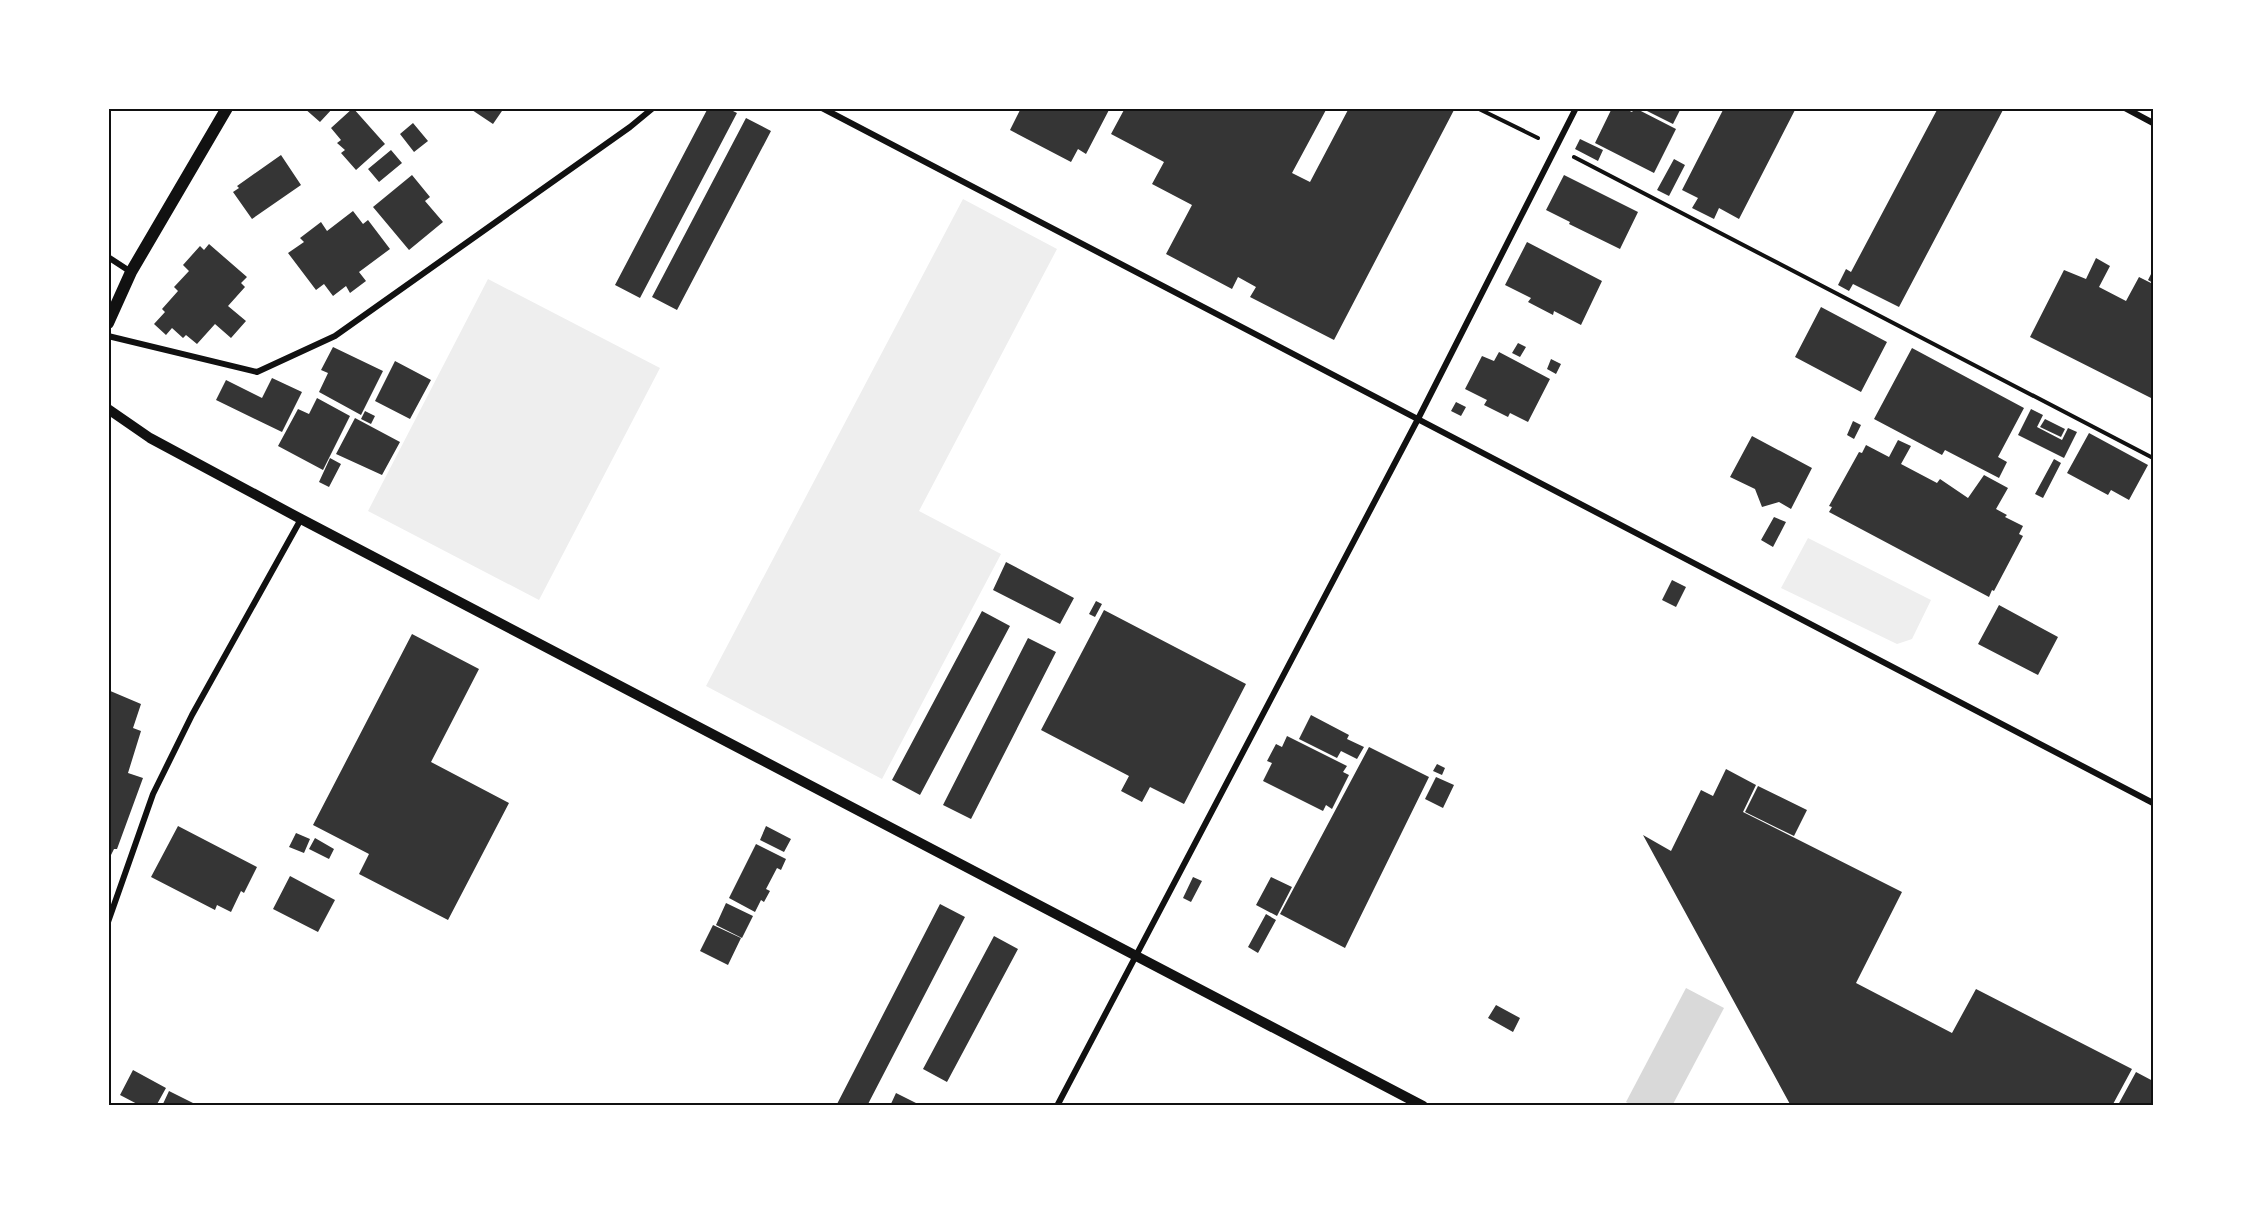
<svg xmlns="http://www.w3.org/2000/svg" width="2261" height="1214" font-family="'Fira Sans',sans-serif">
<rect width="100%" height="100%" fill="#fff"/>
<path fill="#eee" d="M963,199L1057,249L919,511L1001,554L882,779L706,686Z
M488,279L660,368L539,600L368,511Z
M1808,538L1931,600L1912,639L1897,644L1781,588Z"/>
<path fill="#d9d9d9" d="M1686,988L1724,1008L1672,1106H1634L1626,1102Z"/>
<path fill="#353535" d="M304,108H333L320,122Z
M353,108L385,144L356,170L341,153L345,150L337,143L341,140L331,128Z
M469,108H504L493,124Z
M708,108H727L737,113L640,298L615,285Z
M1021,108H1110L1086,154L1078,149L1071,162L1010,130Z
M1125,108H1327L1292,173L1310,182L1349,108H1450L1454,110L1334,340L1250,297L1256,287L1238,277L1232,289L1166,254L1192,205L1152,184L1164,162L1111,134Z
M1612,108H1623L1632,112L1635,108L1676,129L1654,173L1595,143Z
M1641,108H1681L1673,124Z
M1724,108H1796L1739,219L1719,208L1714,219L1692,208L1698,198L1682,190Z
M1938,108H2004L1899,307L1853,284L1849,291L1838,285L1846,269L1851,272Z
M746,118L771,131L677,310L652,297Z
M413,123L428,141L414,152L400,134Z
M1580,139L1603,150L1598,161L1575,149Z
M391,150L402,163L379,182L368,169Z
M281,155L301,185L252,219L233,192L239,188L237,186Z
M1674,159L1685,165L1669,196L1657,190Z
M412,175L430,197L425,201L443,222L409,250L373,207Z
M1564,175L1638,212L1620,249L1569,224L1570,222L1546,210Z
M353,211L363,224L368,220L390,249L359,272L366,281L350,293L346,286L333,296L324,284L316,290L288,253L304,242L300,238L321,222L327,231Z
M1527,242L1602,281L1581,325L1554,311L1553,315L1528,302L1531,298L1505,285Z
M209,244L247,277L241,283L245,287L228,306L246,321L231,338L215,324L197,344L186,335L183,338L172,328L166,335L154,324L165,312L162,309L178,291L174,287L189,271L183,265L200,246L204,250Z
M2096,258L2110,266L2099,287L2126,301L2139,277L2153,284V399L2030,337L2064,270L2086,279Z
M2153,270V283L2148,280Z
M1821,307L1887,342L1861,392L1795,357Z
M1518,343L1526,347L1520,357L1512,353Z
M333,347L383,371L361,415L319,392L328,373L321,370Z
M1912,348L2024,408L1998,457L2007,462L1999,478L1945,450L1942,455L1874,419Z
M1499,352L1550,379L1528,422L1510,413L1508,417L1484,405L1487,400L1465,389L1482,356L1494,361Z
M1551,359L1561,364L1556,374L1547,369Z
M395,361L431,380L410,419L375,401Z
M272,378L302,392L282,432L216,400L226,380L262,398Z
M317,398L350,416L323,470L278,446L298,409L309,414Z
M1456,402L1466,407L1461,416L1451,411Z
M2031,409L2043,415L2037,427L2062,440L2068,428L2077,432L2064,458L2018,435Z
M365,411L375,416L371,424L361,419Z
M355,418L400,442L382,475L336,454Z
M2045,419L2065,429L2061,437L2040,427Z
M1853,421L1861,425L1854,439L1847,435Z
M2089,433L2148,465L2129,500L2111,490L2108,495L2067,473Z
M1752,436L1812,468L1791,509L1779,502L1762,507L1755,489L1730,477Z
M1898,440L1911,446L1901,464L1937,483L1940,479L1968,498L1984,475L2008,488L1996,509L2007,515L2005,517L2023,526L2019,534L2023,536L1994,591L1992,590L1989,597L1829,512L1832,507L1829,506L1859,452L1862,453L1866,445L1889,457Z
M330,458L341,464L329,487L319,482Z
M2054,459L2061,463L2043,498L2035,494Z
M1774,517L1786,522L1773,547L1761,540Z
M1006,562L1074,598L1060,624L993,590Z
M1672,580L1686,587L1676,607L1662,600Z
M1096,601L1102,604L1095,617L1089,614Z
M1999,605L2058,637L2038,675L1978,644Z
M1104,610L1246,684L1184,804L1150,787L1142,802L1121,791L1129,776L1041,730Z
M982,611L1010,626L920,795L892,780Z
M412,634L479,669L431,762L509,803L448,920L359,874L369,854L313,825Z
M1028,638L1056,652L971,819L943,805Z
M108,690L141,704L133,728L141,731L128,773L143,778L117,849H114L108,861Z
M1311,715L1349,735L1347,739L1364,747L1357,759L1341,751L1337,758L1299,739Z
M1287,736L1347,766L1343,772L1349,775L1332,809L1326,805L1323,811L1263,781L1272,763L1267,761L1276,744L1282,747Z
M1369,747L1429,777L1345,948L1280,914Z
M1437,764L1445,768L1442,775L1433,771Z
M1726,769L1756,785L1743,812L1902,892L1856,983L1952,1033L1976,989L2132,1069L2112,1106H1791L1643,835L1671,851L1701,790L1713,796Z
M1436,777L1454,785L1443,808L1425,799Z
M1758,786L1807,810L1794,836L1745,812Z
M178,826L257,867L244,893L241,891L231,912L217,905L215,910L151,877Z
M766,826L791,839L784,852L760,840Z
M296,833L310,839L304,853L289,847Z
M315,838L334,849L329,859L309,849Z
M756,844L786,859L781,870L777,868L766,889L770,891L764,902L761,900L755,912L729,898Z
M290,876L335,900L318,932L273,909Z
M1193,877L1202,881L1191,902L1183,898Z
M1271,877L1292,887L1277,916L1256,905Z
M726,903L753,916L742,938L716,925Z
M940,904L965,917L867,1106H836Z
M1266,914L1276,920L1258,953L1248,947Z
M713,925L741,938L728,965L700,951Z
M994,936L1018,949L947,1082L923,1069Z
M1496,1005L1520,1018L1513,1032L1488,1018Z
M133,1070L166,1088L156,1106H141L120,1095Z
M2136,1072L2153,1081V1106L2118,1105Z
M169,1091L193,1103L192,1106H162Z
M896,1093L922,1106H890Z"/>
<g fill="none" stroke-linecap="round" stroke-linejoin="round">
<path stroke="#111" stroke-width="4" d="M1477,108L1538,138
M1574,157L2153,458"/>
<path stroke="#111" stroke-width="6" d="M822,108L2153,803
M2125,108L2153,123
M108,257L131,272
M108,336L257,372L335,336L630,127L653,108
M108,922L153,794L192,715L301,519
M1057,1106L1418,419L1576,108"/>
<path stroke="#111" stroke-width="10" d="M108,409L150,438L301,519L1423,1106"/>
<path stroke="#111" stroke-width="12" d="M108,323L131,272L227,108"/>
</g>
<rect width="2261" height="1214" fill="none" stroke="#ffffff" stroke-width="219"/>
<rect x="110" y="110" width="2042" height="994" fill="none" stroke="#111" stroke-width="2"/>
</svg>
